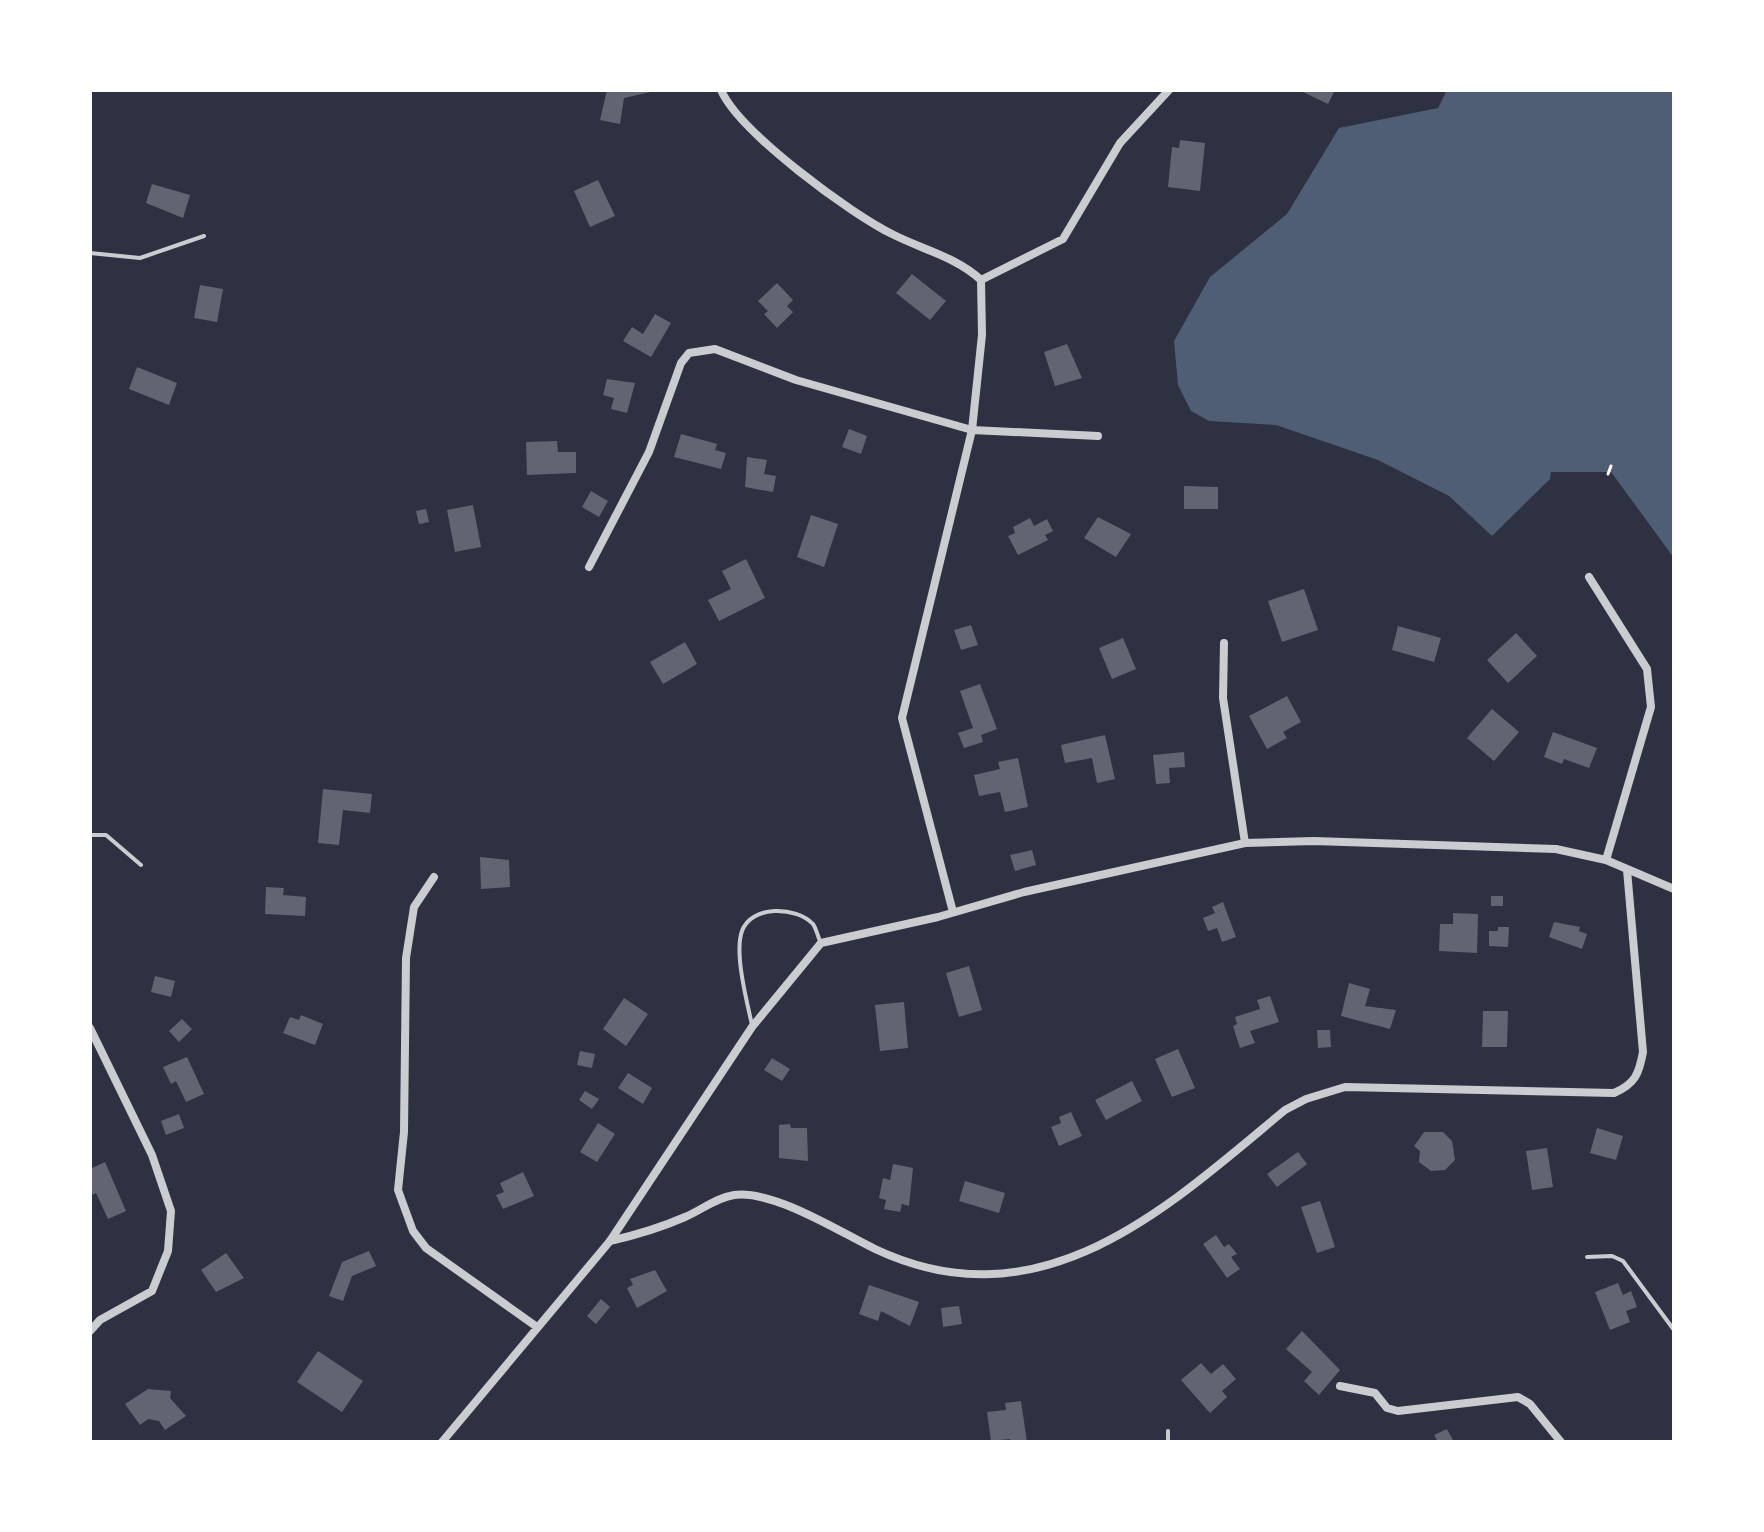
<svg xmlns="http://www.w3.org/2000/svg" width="1764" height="1532" font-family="'Noto Sans',sans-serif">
<rect width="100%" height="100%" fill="#2d3142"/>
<path fill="#4f5d75" d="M1447,90H1674V558L1611,472H1551L1550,479L1492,536L1449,496L1378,460L1276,425L1209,421L1191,411L1178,385L1174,341L1210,277L1287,214L1339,128L1438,108Z"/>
<path fill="#626471" d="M607,90H655V91L624,98L620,124L600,120Z
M1299,90H1335L1328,104Z
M1180,140L1205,143L1200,191L1168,187L1172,147L1179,148Z
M598,180L615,216L590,227L574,191Z
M152,184L190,195L183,218L146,203Z
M912,274L946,301L930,320L896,293Z
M777,283L793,300L787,306L793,312L777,328L764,314L768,311L758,301Z
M200,285L223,289L217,322L194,318Z
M655,314L671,323L651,357L623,341L632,327L643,334Z
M1067,344L1082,378L1055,386L1044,352Z
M137,367L177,383L169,405L129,389Z
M607,379L635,383L627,413L611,409L614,398L603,395Z
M849,429L867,436L861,454L842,447Z
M681,434L717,444L715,450L726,453L721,469L674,457Z
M557,441L558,452H576V473L527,475L526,442Z
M747,457L767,460L764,474L776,476L773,492L745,487Z
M1184,486L1218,487V509H1184Z
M591,491L608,501L599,517L582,507Z
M473,505L481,547L455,552L447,510Z
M426,509L429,522L419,524L416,511Z
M811,515L838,524L824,567L797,557Z
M1098,517L1131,534L1116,557L1084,538Z
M1030,518L1034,526L1047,519L1053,531L1045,535L1048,540L1018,555L1008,536L1015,533L1013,527Z
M746,559L765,598L719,621L708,600L731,589L722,571Z
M1304,589L1318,630L1282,642L1268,601Z
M971,625L978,645L961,650L954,630Z
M1398,626L1441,638L1434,662L1392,650Z
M1516,633L1537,656L1508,683L1487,660Z
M1123,638L1136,669L1112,679L1099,648Z
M685,642L697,664L663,684L650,662Z
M980,684L997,729L981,735L983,742L964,748L958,733L973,728L960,691Z
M1287,696L1301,722L1283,732L1287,738L1267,749L1249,716Z
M1492,709L1519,732L1494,761L1467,738Z
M1553,732L1597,748L1589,768L1564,759L1562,764L1544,757Z
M1105,735L1115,779L1097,783L1092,758L1065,763L1061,745Z
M1184,752L1185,767L1169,768L1170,783L1156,784L1153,755Z
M1018,758L1028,807L1005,812L1000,792L979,796L974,775L1000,769L998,762Z
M323,789L372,794L370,813L343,810L339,845L318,843Z
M1032,850L1036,865L1015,871L1010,855Z
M480,857L509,860L510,887L481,889Z
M266,887L284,888L283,895L306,897L305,916L265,914Z
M1491,896H1503V906H1491Z
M1223,902L1236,937L1222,942L1217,928L1208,931L1203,918L1215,913L1212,907Z
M1453,913L1478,914L1477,953L1439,951L1440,924H1453Z
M1554,922L1580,927L1579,931L1587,934L1582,949L1549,937Z
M1498,927H1509L1508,947L1489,946V931H1498Z
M969,966L982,1010L959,1017L946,973Z
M155,976L175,981L171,997L151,992Z
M1349,983L1370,989L1365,1006L1396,1010L1390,1029L1341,1016Z
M1270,996L1279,1022L1250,1031L1255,1043L1240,1048L1233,1026L1237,1024L1235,1017L1260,1009L1257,1000Z
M624,998L648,1014L626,1046L603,1029Z
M904,1002L908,1048L880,1051L875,1005Z
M1483,1011H1508L1507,1047H1482Z
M301,1015L323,1024L315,1045L283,1033L290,1017L299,1020Z
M182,1019L192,1029L179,1042L169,1031Z
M1317,1030H1330L1331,1047L1318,1048Z
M1178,1049L1195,1088L1172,1097L1155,1059Z
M580,1051L595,1054L592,1068L577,1065Z
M187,1057L204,1094L186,1102L176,1081L171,1084L163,1067Z
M772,1058L790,1069L782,1081L764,1070Z
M628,1073L652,1088L643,1104L618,1088Z
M1132,1081L1142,1101L1106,1120L1095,1100Z
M585,1091L599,1099L592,1109L579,1100Z
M1071,1112L1082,1136L1059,1146L1051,1127L1061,1123L1059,1117Z
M179,1114L184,1128L166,1135L161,1121Z
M598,1123L615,1134L597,1162L580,1152Z
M790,1124L791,1128H807L808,1161L779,1158V1125Z
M1597,1128L1623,1136L1616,1160L1590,1153Z
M1424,1132H1443L1452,1141L1455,1160L1445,1170L1431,1171L1419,1162L1420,1151L1414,1146Z
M1547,1148L1553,1187L1532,1190L1526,1151Z
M1298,1152L1307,1164L1277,1187L1267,1174Z
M105,1162L126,1211L108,1219L96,1193L90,1196V1169Z
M893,1164L913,1168L909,1206L902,1204L900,1212L884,1209L886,1200L879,1198L883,1178L890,1180Z
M523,1172L534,1196L503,1209L496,1195L504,1192L500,1183Z
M965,1181L1005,1193L999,1213L959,1201Z
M1320,1201L1335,1247L1317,1253L1301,1207Z
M1216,1235L1224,1247L1229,1244L1237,1254L1231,1257L1240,1269L1227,1278L1203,1244Z
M369,1251L376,1266L352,1276L343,1301L329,1296L342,1262Z
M226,1253L244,1278L216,1292L201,1270Z
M655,1270L667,1291L637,1308L627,1288L633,1285L630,1279Z
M1618,1283L1623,1295L1631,1291L1637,1307L1626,1311L1630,1322L1610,1330L1595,1292Z
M869,1285L919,1302L910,1326L881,1311L878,1321L859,1314Z
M601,1299L610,1307L596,1324L587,1316Z
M959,1306L962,1324L943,1327L941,1308Z
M1302,1331L1340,1370L1319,1395L1304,1381L1312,1372L1286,1349Z
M318,1351L363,1381L342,1412L297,1382Z
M1201,1363L1211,1374L1223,1364L1236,1379L1222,1391L1227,1397L1210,1413L1181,1380Z
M148,1389L171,1391L170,1398L186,1416L165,1430L159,1421L148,1419L140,1425L125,1404Z
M1021,1401L1027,1442H1010V1439L991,1441L987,1412L1006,1410L1005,1403Z
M1447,1429L1454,1442H1438L1434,1435Z"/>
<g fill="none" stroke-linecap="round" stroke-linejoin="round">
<path stroke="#fff" stroke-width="3" d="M1608,474L1611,466"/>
<path stroke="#caccd0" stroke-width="4" d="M90,253L140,258L204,236
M90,835H106L141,865
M752,1025C747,1002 734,953 742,931C751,905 796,906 813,924C816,928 818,937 820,941
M1587,1257L1612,1256L1623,1261L1674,1330
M1168,1431V1442"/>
<path stroke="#caccd0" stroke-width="8" d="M721,90C739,132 852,215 894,235C924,250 956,257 981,280L982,335L972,430L902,718L953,912
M981,280L1063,239L1120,143L1169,90
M589,567L649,452L681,363L689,353L715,349L796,380L972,430L1098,436
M1589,577L1647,669L1651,707L1606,860
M1224,643L1223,698L1245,843
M434,877L414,907L406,958L404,1132L398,1190L413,1231L426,1248L537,1327
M90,1028L152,1155L171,1211L168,1251L152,1291L100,1320L90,1331
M610,1241C636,1235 660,1228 685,1217C702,1210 715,1198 734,1195C774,1190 838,1231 875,1249C1041,1327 1166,1209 1285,1110L1306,1099L1345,1087L1614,1093C1635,1084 1639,1074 1643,1052L1627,870
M1340,1386L1375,1393L1387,1408L1398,1411L1518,1397L1530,1404L1561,1442
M442,1442L610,1241L752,1027L821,943L938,917L1024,892L1245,843L1314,841L1556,849L1606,860L1674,889"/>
</g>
<rect width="1764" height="1532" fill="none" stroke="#ffffff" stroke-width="184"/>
</svg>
